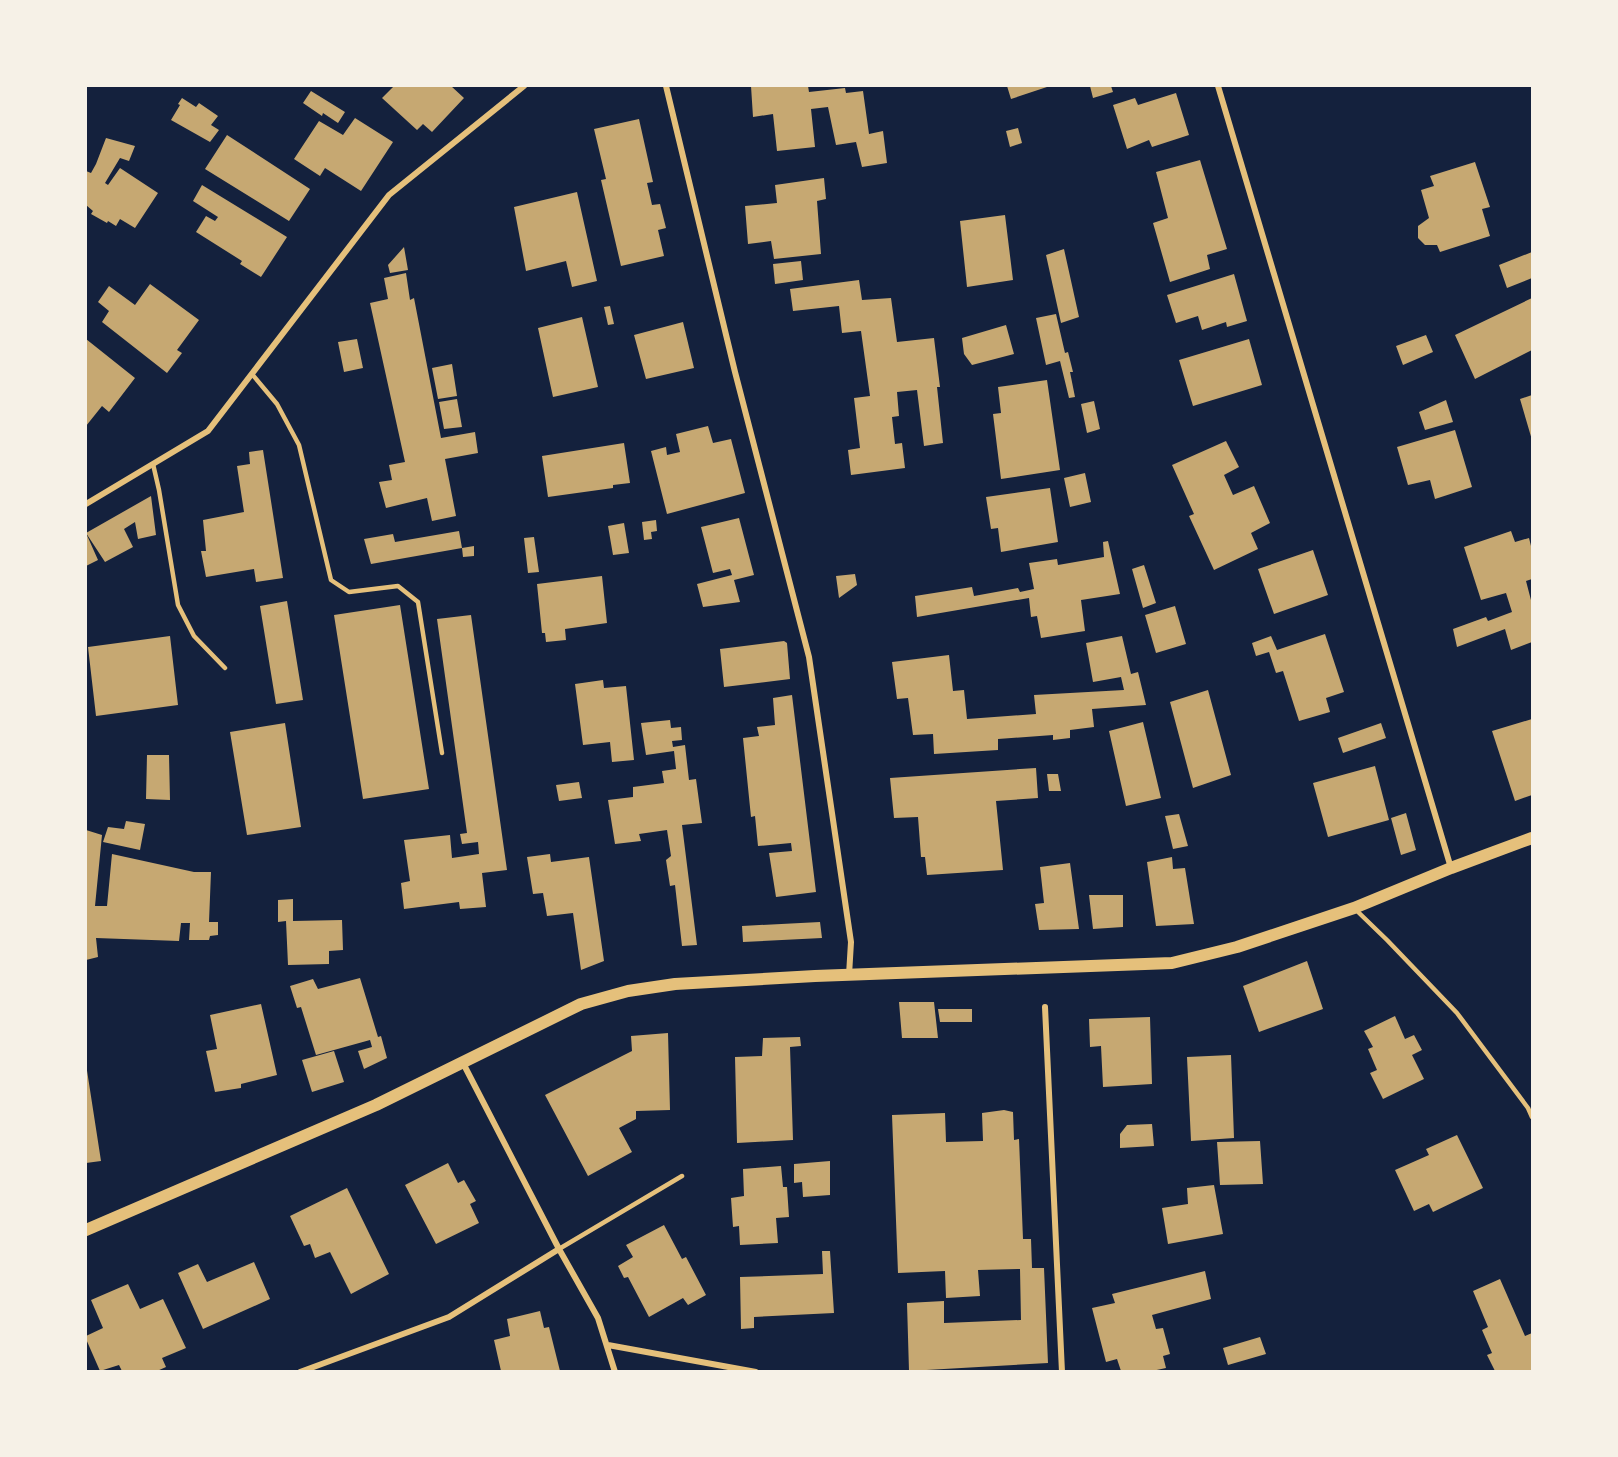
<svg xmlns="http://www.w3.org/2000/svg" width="1618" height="1457" font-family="'Source Sans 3',sans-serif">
<rect width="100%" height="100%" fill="#14213d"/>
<path fill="#c6a872" d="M394,86H451L464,98L432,132L423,124L417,130L382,98Z
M751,86H808L809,92L845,88L846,93L863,91L869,134L883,131L887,163L862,167L856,142L836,145L828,107L811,109L815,147L777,151L773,114L753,117Z
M1007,86H1050L1011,99Z
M1090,86H1111L1113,92L1093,98Z
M311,91L345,112L338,123L323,113L322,116L303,103Z
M1176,93L1189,135L1152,147L1149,140L1127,149L1113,105L1135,98L1138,105Z
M182,98L196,107L199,103L218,116L211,125L219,130L210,142L171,120L180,105L178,104Z
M355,118L393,142L361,191L325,168L320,176L294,159L319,121L343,135Z
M639,119L653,182L647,183L652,205L660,204L666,228L658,230L664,256L621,266L601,180L606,179L594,129Z
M1018,128L1022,143L1010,147L1006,131Z
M227,135L310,189L289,221L205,169Z
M106,138L135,146L129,161L120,158L105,183L108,185L120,168L158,193L135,228L120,219L116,226L108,221L107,223L91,214L93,211L86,205V171L91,173L96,164Z
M1200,160L1227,249L1207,255L1210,269L1170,282L1153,223L1168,218L1156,172Z
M1475,162L1490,207L1482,209L1490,236L1440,252L1437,245H1425L1418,238V226L1429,218L1421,190L1434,186L1430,176Z
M824,178L826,199L817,201L821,254L774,259L771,241L748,244L745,206L777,203L775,185Z
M202,185L287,237L261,277L240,264L242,261L196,232L206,216L215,221L218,217L193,201Z
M577,192L597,281L572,287L566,261L526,271L514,207Z
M1005,215L1013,280L967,287L960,221Z
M404,247L408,270L390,273L388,265Z
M1064,249L1079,317L1061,323L1046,255Z
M1532,252V278L1507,288L1499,265Z
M801,261L803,280L775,284L773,264Z
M406,273L410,300L414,298L441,438L475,432L478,453L445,459L456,516L432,521L427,498L386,508L379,482L392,480L389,465L405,462L370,303L388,299L384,278Z
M1234,274L1247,321L1227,327L1226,322L1202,330L1198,316L1176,323L1167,295Z
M859,280L862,300L891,298L897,342L934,338L940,387H937L943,443L924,446L917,390L897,392L899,416L892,417L895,444L902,443L905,468L851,475L848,450L860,448L854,398L870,396L861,331L842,333L839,306L793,311L790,289Z
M150,284L199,320L177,350L182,353L167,373L102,322L109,311L98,302L109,286L135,305Z
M1532,298V350L1475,379L1455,335Z
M610,306L614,324L608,325L604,307Z
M1056,314L1065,353L1068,352L1073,372H1070L1075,397L1069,398L1060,361L1046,365L1036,318Z
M582,317L598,387L553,397L538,328Z
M683,322L694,368L646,379L634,335Z
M1006,325L1014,354L972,365L964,354L962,338Z
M1426,335L1433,352L1403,365L1396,346Z
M86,339L135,378L109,412L102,406L86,426Z
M357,339L363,368L344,372L338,342Z
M1249,339L1262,385L1193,406L1179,360Z
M452,364L457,396L438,399L432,368Z
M1047,380L1060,470L1001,479L993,414L1001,413L998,387Z
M1532,395V440L1520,399Z
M457,399L462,427L444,429L439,402Z
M1446,400L1453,422L1425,430L1419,412Z
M1094,401L1100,429L1087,433L1081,404Z
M708,426L713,443L731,439L745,493L667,514L651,451L666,447L667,455L680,452L676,434Z
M1455,430L1472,487L1435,499L1430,480L1408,485L1397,447Z
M1226,441L1239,467L1224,475L1233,495L1254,486L1270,523L1251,533L1258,549L1214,570L1189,516L1194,514L1172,465Z
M624,443L630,483L613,485V488L548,497L542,456Z
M263,450L283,578L256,582L254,569L206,577L201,551H206L203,520L244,512L237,466L250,464L249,452Z
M1085,473L1091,502L1070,507L1064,478Z
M1050,488L1058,542L1001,552L998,528L991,529L986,497Z
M151,496L156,535L138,539L135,522L124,529L133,547L105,562L86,533L98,560L86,566V533Z
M739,518L754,575L734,580L740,602L703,607L697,584L732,575L730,569L713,573L701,527Z
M656,520L657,531L651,532L652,539L644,540L642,522Z
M624,523L629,553L613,555L608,526Z
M459,531L462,548L371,564L364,539L393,534L395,542Z
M1511,531L1515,542L1529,538L1532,550V579L1526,581L1532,604V642L1511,650L1505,629L1457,647L1453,629L1486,617L1488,621L1512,612L1506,593L1481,600L1464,547Z
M534,537L539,572L528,573L524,538Z
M1108,541L1120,594L1081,600L1085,631L1041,638L1037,616L1031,617L1029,598L917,617L915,596L972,587L974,596L1018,588L1020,592L1034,589L1029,563L1057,559L1058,565L1104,557L1103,542Z
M474,546V556L463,557L462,548Z
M1313,550L1328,595L1274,614L1258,569Z
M1144,565L1156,603L1143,608L1132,569Z
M855,574L857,585L839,598L836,576Z
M602,576L607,623L565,629L566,640L546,642L545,633H542L537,584Z
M287,601L303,700L276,704L260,606Z
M400,605L429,789L363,799L334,615Z
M1175,606L1186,644L1156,653L1145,615Z
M471,615L507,870L482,873L486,907L460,909L459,902L404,909L401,883L410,881L404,840L450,835L452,858L479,854L478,842L462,844L460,834L467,833L437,619Z
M1325,634L1344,692L1326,698L1330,712L1299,721L1283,671L1276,673L1269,652L1256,656L1252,643L1271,636L1277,650Z
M170,636L178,705L96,716L88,647Z
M1122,636L1131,674L1138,672L1146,705L1092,709L1094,727L1070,730V738L1053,740V735L998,739V750L934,754L933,734L913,735L908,698L897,699L892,662L949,655L953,691L964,690L967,719L1036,714L1034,695L1124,690L1121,677L1093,682L1086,643Z
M784,641L787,643L790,679L724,687L720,649Z
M603,680L604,688L626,686L634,760L612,762L610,742L583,745L575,684Z
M1208,690L1231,775L1193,788L1170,702Z
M792,695L816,892L776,897L769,853L792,851L791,843L758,846L755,816L751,817L743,738L759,736L757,727L775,725L773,698Z
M1532,719V795L1515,801L1492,731Z
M670,720L671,728L681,727L682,740L672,741L673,747L685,745L689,780L696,779L702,823L682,825L697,945L682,946L675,885L670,886L666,860L671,856L667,830L639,834L641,841L615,844L608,800L633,797V787L664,783L662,771L676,769L674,751L646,755L641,723Z
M1143,722L1161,798L1126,806L1109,731Z
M285,723L301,827L247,835L230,732Z
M1381,723L1386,738L1343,753L1338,738Z
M147,755H169L170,800L146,799Z
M1375,766L1389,820L1328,837L1313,783Z
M1036,768L1038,798L996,801L1003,870L927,875L925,857H921L918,817L894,818L890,778Z
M1047,774H1058L1061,791H1049Z
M579,782L582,798L559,801L556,785Z
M1406,813L1416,850L1401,855L1391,818Z
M1179,814L1188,846L1173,849L1165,816Z
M126,821L145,824L140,850L103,842L108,827L124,829Z
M86,830L102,835L95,906H107L112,854L194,872H211L209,922H218V935L210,936L209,940H189L190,923H181L179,941L96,938L98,957L86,960Z
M550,854L551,862L589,857L604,961L581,970L573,913L547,916L543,893L533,894L527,857Z
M1172,857L1173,869L1185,868L1194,924L1156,926L1147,862Z
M1070,863L1079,929L1039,930L1035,904L1044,903L1040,867Z
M1089,895H1123V927L1093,929Z
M293,899V921L342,920L343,950L329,951V964L288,965L286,921L278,922V900Z
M820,922L822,938L743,942L742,926Z
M1307,961L1323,1009L1259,1032L1243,986Z
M360,978L378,1037L381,1036L387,1058L364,1069L358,1051L372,1047L370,1040L316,1055L301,1007L297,1008L290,986L313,979L318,989Z
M899,1002H934L938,1038H902Z
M261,1004L277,1075L241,1084V1088L215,1092L206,1051L217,1049L210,1015Z
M938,1009H972V1022H940Z
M1395,1016L1405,1039L1414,1035L1422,1050L1412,1055L1424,1079L1383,1099L1370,1073L1377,1070L1368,1049L1373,1047L1364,1031Z
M1150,1017L1152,1084L1103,1087L1101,1046L1090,1047L1089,1019Z
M668,1033L670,1110L636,1111V1119L619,1128L632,1152L588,1176L545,1095L632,1051L631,1036Z
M800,1037L801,1046L790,1047L793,1140L737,1143L735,1057L762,1056L763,1038Z
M334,1051L344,1082L312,1092L302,1060Z
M1231,1055L1234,1138L1191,1141L1187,1057Z
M86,1064L101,1161L86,1163Z
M1004,1110L1013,1112L1014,1140L1019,1139L1023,1239H1031L1032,1268H1044L1048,1363L909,1371L907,1303L944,1301V1323L1021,1320L1020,1269L978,1270L980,1296L946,1298L945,1271L898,1273L892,1115L945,1113L946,1142L983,1141L982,1113Z
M1152,1124L1154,1146L1120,1148V1134L1127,1125Z
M1457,1135L1483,1188L1433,1212L1429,1204L1414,1211L1395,1170L1429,1155L1426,1149Z
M1260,1141L1263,1184L1220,1185L1217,1142Z
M830,1161V1195L803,1197L802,1182L794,1183V1164Z
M448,1163L458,1183L464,1180L476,1201L470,1204L479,1223L436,1244L405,1185Z
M781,1166L783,1187H787L789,1217L776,1218L778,1243L740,1245L739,1226L733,1227L731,1198L744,1196L743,1169Z
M1214,1185L1223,1234L1168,1244L1162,1208L1188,1204L1187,1188Z
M347,1188L389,1274L351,1294L330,1252L315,1258L310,1244L304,1246L290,1216Z
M664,1225L682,1259L686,1257L706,1295L688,1305L683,1298L649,1317L628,1277L624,1278L618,1266L633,1257L626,1245Z
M822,1251H830L834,1313L754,1317V1328L741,1329L740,1277L823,1274Z
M254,1262L270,1299L203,1329L178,1273L198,1264L207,1282Z
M1205,1271L1211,1299L1152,1315L1156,1329L1163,1328L1170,1354L1163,1356L1166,1368L1152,1371H1121L1117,1359L1106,1362L1092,1308L1115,1303L1112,1294Z
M1500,1279L1525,1336L1532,1333V1371H1495L1487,1355L1492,1353L1482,1330L1488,1327L1473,1291Z
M128,1284L140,1309L163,1299L186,1348L162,1358L166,1367L157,1371H122L119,1365L100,1371L86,1339V1336L103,1328L91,1300Z
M540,1311L544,1328L549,1327L560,1371H501L494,1340L510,1336L507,1319Z
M1260,1337L1266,1354L1228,1365L1223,1348Z"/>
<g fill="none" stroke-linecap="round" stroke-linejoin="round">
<path stroke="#e5c07b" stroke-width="4.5" d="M252,374L277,404L299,445L331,580L349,592L398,586L418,602L442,753
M153,464L159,490L178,605L194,636L225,668
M1356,910L1387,940L1457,1013L1528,1108L1532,1117
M559,1249L682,1176"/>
<path stroke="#e5c07b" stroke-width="6" d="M666,86L735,372L809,657L851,942L849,975
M1218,86L1451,868
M86,504L208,431L389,195L524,86
M1045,1007L1062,1372
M463,1063L559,1249L598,1318L615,1372
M608,1345L756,1372
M300,1372L449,1317L559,1249"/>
<path stroke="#e5c07b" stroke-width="12" d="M86,1230L376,1105L581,1004L628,991L675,984L815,976L1172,963L1237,947L1354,908L1451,868L1532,838"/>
</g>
<rect width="1618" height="1457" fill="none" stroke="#f6f1e7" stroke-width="174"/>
</svg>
